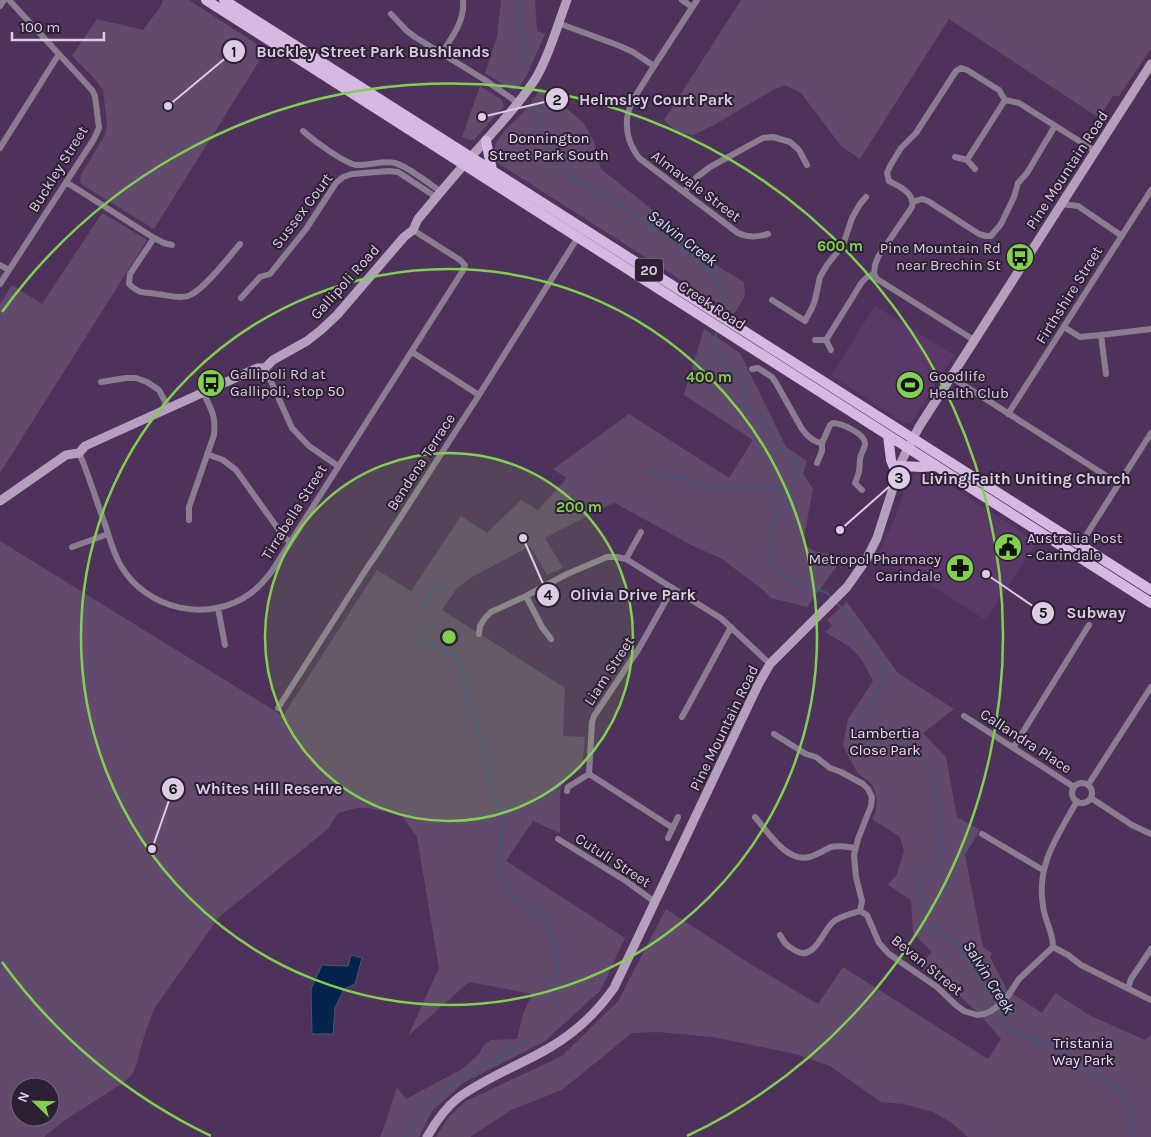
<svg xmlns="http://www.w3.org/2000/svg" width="1151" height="1137" font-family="Karla,sans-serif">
<rect width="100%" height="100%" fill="#4f325b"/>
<path fill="#5a3968" d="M875,306L954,355L912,422L909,423H904L831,375Z
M916,473L936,476L1037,542L986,620L879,553L895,518L907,482Z"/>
<path fill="#624a6c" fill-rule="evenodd" d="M163,0H189L266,50L154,229L81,184L80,180L81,175L105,135L107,122L103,91L97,81L72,56L97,19L143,30L161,6Z
M501,0H535L537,31L545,34L526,77L517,89L512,90L485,73L497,37Z
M741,0H1151V49L1119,96H1113L1099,118L949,19L860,159L841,146L801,93L785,85L773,90L714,125L693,135L677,132L664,120Z
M480,86L502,100L504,106L474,140H470L462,137Z
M541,88L577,117L585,125L594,142L601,169L663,218L714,264L744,282L745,296L734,314L501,165C480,147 512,125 524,111C531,104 536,96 541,88Z
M102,213L147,240L0,473V304L12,285L42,304Z
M704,329L740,353L786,447L807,461L803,474L813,489L804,537L806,546L815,551L834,556L837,566L807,607L771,598L763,590L722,559L691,545L615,503L609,505L545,538L563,568L547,575L530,546L472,577L457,588L442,610L565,688L563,736L585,737L582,768L563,783L560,790V833L533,821L506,861L625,938L601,990L545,1041L463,1083L432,1111L419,1137H380L384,1127L397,1087L406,1099L462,1069L479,1054L483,1046L491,1040L517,1039L523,1014L532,994L469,982L408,1036L439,968L417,837L401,815L369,808H357L338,813L328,829L219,917L154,1009L145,1033L137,1062L133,1073L123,1083L65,1120L44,1137H0V541L283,716L377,570L411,591L461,516L487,533L521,500L538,510L567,478L553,469L629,414L729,478L753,440L684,395ZM20,1087H50V1117H20Z
M847,602L898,673L954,709L923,733L946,757L957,817L980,830L965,855L983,947L992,953L990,957L1007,990L1042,1013L1055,993L1091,1016L1145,1040L1151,1035V1137H968L952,1123L933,1112L903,1104L881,1102L830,1066L796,1054L713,1037L658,1032L632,1033L562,1090L511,1110L470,1137H436L449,1117L466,1101L562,1056L618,1001L666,909L752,965L818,1004L843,967L988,1059L1001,1039L980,1015L949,986L920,965L932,952L913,933L911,900L888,885L897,874L904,851L900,837L872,819L876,811L877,800L875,791L871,783L858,774L843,746L848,719L873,681L862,660L850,647L825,632L832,626L827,620Z"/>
<path fill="#04244b" stroke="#455679" d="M351,955L362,958L355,984L344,989L335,1008L333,1034H312L311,989L322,965L348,966Z"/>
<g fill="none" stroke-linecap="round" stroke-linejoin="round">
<path stroke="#455679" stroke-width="2" d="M518,0L521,21V36L529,69
M533,99L537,110L542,138L554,161L560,170C607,197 654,224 696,259C702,264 711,270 716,277C723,288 726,301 722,314
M717,330C714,339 715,353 721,361C733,377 749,381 744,405L747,410L760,417L766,429L772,434C774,445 782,450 790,458C793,461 796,465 799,469L790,492L776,520L767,542L772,563L785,578L827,593L832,599
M649,471L718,489L770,486L790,492
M442,581C428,594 417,608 412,626L416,633L427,643L454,656L461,664L464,681L467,703L482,745L486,766L502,822L501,847L497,869L505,889L520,902L543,916L559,955L558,976L553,994L549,1001
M836,602L850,617L863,638L880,660L886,675L873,695L860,721V739L868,747L881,748L894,743L906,745L920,752L930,769L937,786L940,812L937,827L943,845L941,853L924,876L920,887L923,899L921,910L926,923L948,936L962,951L976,971L989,993L998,1015L1007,1027L1025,1037L1047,1044L1068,1056L1098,1077L1110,1081L1115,1085L1126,1104L1133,1121L1135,1137
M405,1137L428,1102L475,1071L527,1041"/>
<path stroke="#8b7d91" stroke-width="6" d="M682,0L692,7
M697,0C681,25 665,49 649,74C641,88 629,102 627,119C626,135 630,145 639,158L738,233C749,238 757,237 768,234
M0,6L4,0
M391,14L407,31L415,37L485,80L518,103
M558,23L620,46L633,52L654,66
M442,53C452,37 465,21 463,0
M303,131C313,140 344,163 356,165C369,166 382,160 395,163C407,166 430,184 441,192
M0,148L59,54
M955,157L967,160L975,169
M967,160L1005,100
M66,182L154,238L164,243L172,245
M684,192L697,177L710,167L763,138L773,137L790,142L799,150L807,165
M913,202L922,199L928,201L979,234L986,236H991L1001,224L1014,197L1018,183L1027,173L1055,126
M1061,204L1078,206L1122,236
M154,238L130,274L129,284C139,294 144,292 157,294C167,295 179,299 188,296C203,291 229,257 240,244
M0,265L9,270
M0,284L94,139L99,128L95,96L92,90L9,0
M241,298L260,277L270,274L306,229L336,183L343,177L352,174L389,171L398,172L436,197
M772,300L805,321L812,308L815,300L820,277L827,265L843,245L852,218L860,204L866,197
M1064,327L1080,337L1101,335L1151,329
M1101,335L1106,374
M815,340H826L831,350
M826,340L862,282L867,277L874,274
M974,340L877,279L874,274L875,265L878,257L912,207C915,193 900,187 889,181L887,173L890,166L901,148L916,133L956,71L961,68L967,70L999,90L1005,100L1019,103L1095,151
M412,352L479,395
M265,368L292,428L309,446L338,466
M752,369L758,368L772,377L776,383L802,429C807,436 813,442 822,443L830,425L833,423C841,423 866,434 865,444C865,447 862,452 861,455C859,461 860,466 859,472C858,476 856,480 855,483L862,490
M951,377L1119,484
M101,382L126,378H136L147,382L159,390L168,407
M1008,414L1151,190
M79,453L83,462C91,483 98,505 106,527C110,540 114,555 121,566C147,610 209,624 251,593C259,587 266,579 272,571L462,272L465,265L460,260L413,230
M207,454L223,460L236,470L284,537L290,542
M817,463L822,451V443
M189,520V507L214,435C216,414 211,410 203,392
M1080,545L1151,433
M72,547L108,534
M626,559L641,532
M526,596L542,627L551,639
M218,608L225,645
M479,634L480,626L485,618L491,612L526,596L567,574L607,557H617L626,559L722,619L770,664
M278,708L367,568L378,552L479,395L583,229
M964,716L1074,787
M682,717L731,627
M774,734L806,754L816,757L830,768L841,772L863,784L868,789L872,797L871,806L858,839L854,855L856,877L862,901L860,911L867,915L879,943L889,954L937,987L956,1005L964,1011L977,1015L984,1014L991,1011L1001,1004L1008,996L1019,979L1053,947
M1013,748L1089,625
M589,774L673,828
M1072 793a10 10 0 1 1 20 0a10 10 0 1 1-20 0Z
M1088,785L1151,687
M567,791L568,787L589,774L592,722L594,716L638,650L673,588
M1091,798L1132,825L1151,834
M1077,801C1058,836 1036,864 1043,906C1045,922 1053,932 1053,947L1068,955L1081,965L1151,1000
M755,817C768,832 787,863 809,857C817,855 824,850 831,847C839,845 847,847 855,848
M982,834L1043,870
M668,838L678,817
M558,839L626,881L655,902
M780,935C785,944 786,945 796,951C814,961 822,933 832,923C839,916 851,914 860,911
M1128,988L1131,979L1151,949"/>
<path stroke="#b59fbf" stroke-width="9" d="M0,501L66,455L79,453L85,446L257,368H265L273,360L307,341L321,330L337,315L404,237L413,230L418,219C435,199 452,178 470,158C493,132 517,107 536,78C550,54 557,26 567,0
M427,1137C435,1123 445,1108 458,1098C485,1078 520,1065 549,1048C575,1033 597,1012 614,988L758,685L770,664L847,587L866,560L877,538L902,460L919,427L1151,64"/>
<path stroke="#d5b9e2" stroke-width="10" d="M206,0L1151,603
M224,0L1151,590
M486,141L492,170
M888,436L891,460L897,475
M900,466L922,467L936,466"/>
</g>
<circle cx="449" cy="637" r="184" fill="#81d050" fill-opacity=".12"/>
<g fill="none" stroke="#81d050" stroke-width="2.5">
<circle cx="449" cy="637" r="184"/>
<circle cx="449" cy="637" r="368"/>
<path d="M211 1136A553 553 0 0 1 2 962M2 312A553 553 0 1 1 687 1136"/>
</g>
<defs>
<symbol id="bus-disc" viewBox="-11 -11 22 22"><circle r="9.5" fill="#81d050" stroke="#2d2033"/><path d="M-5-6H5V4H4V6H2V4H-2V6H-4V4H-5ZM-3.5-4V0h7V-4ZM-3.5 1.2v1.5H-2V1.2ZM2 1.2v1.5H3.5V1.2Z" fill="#111"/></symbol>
<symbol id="stadium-disc" viewBox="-11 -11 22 22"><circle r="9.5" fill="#81d050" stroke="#2d2033"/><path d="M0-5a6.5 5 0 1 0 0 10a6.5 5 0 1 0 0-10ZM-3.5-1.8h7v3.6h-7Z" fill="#111"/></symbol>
<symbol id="civic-disc" viewBox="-11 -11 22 22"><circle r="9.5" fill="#81d050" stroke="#2d2033"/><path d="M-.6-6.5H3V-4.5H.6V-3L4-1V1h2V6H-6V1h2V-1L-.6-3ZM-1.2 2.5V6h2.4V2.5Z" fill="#111"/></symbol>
<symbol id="pharmacy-disc" viewBox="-11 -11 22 22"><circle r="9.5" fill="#81d050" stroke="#2d2033"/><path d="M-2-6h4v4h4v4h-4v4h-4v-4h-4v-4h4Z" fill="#111"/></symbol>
</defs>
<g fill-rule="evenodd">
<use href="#bus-disc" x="1004" y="241" width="32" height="32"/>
<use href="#bus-disc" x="195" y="367" width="32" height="32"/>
<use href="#stadium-disc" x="894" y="369" width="32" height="32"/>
<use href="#civic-disc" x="992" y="531" width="32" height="32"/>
<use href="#pharmacy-disc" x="944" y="552" width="32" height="32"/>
</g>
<g text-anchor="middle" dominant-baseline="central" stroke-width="4" stroke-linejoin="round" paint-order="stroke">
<rect fill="#2d2033" stroke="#a898af" stroke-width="1" x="635" y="258.5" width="28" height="23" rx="4"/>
<g font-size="14" font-weight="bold" fill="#dccce4">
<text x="649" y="270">20</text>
</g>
<g font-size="15" fill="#efdbf8" stroke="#2d2033">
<text x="549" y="138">Donnington<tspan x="549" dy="17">Street Park South</tspan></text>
<text x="885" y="733">Lambertia<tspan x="885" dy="17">Close Park</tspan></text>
<text x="1083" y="1043">Tristania<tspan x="1083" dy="17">Way Park</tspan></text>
</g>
<g font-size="15" fill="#dccce4" stroke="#2d2033">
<text transform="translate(58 169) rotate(-58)">Buckley Street</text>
<text transform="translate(1067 170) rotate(-57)">Pine Mountain Road</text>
<text transform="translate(696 186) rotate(37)">Almavale Street</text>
<text transform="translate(302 211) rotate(-53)">Sussex Court</text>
<text transform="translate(345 282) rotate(-48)">Gallipoli Road</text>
<text transform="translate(1069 295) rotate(-58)">Firthshire Street</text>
<text transform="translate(712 305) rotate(33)">Creek Road</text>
<text transform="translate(421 462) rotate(-57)">Bendena Terrace</text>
<text transform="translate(294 512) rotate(-58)">Tirrabella Street</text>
<text transform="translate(609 671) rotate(-57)">Liam Street</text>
<text transform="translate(724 728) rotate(-64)">Pine Mountain Road</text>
<text transform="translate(1026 741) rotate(33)">Callandra Place</text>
<text transform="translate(613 860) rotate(33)">Cutuli Street</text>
<text transform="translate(927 965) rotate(39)">Bevan Street</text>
</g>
<g font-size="15" fill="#dccce4" stroke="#2d2033" text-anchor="start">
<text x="1001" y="248" text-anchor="end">Pine Mountain Rd<tspan x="1001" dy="17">near Brechin St</tspan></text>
<text x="230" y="374">Gallipoli Rd at<tspan x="230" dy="17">Gallipoli, stop 50</tspan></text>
<text x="929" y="376">Goodlife<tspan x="929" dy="17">Health Club</tspan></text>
<text x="1027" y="538">Australia Post<tspan x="1027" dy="17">- Carindale</tspan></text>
<text x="941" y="559" text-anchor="end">Metropol Pharmacy<tspan x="941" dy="17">Carindale</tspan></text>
</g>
<g font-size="16" font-style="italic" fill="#cee3ff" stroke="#2d2033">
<text transform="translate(683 238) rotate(37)">Salvin Creek</text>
<text transform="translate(989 977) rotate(58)">Salvin Creek</text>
</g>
</g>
<circle cx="449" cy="637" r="8" fill="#81d050" stroke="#2d2033" stroke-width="2.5"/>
<g font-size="15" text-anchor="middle" font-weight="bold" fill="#81d050" stroke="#2d2033" stroke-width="4" stroke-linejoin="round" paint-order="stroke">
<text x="840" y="251">600 m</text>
<text x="709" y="382">400 m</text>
<text x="579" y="512">200 m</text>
</g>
<path fill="none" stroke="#dccce4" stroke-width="2" d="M168 106L234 51M482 117L557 99M840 530L899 478M523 538L548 595M986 574L1043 613M152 849L173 789"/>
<g fill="#dccce4" stroke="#2d2033" stroke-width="2">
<circle cx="168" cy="106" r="5"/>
<circle cx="482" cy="117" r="5"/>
<circle cx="840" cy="530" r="5"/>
<circle cx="523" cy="538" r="5"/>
<circle cx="986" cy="574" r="5"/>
<circle cx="152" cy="849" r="5"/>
<circle cx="234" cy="51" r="12"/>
<circle cx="557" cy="99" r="12"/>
<circle cx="899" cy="478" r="12"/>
<circle cx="548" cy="595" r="12"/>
<circle cx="1043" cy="613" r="12"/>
<circle cx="173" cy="789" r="12"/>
</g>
<g font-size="15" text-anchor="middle" font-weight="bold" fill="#111">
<text x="234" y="57">1</text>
<text x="557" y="105">2</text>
<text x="899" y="483">3</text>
<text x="548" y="600">4</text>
<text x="1043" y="618">5</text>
<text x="173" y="794">6</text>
</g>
<g font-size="16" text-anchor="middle" font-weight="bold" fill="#dccce4" stroke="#2d2033" stroke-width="4" stroke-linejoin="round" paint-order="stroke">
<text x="373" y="57">Buckley Street Park Bushlands</text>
<text x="656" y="105">Helmsley Court Park</text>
<text x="1026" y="484">Living Faith Uniting Church</text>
<text x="633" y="600">Olivia Drive Park</text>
<text x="1096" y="618">Subway</text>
<text x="269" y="794">Whites Hill Reserve</text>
</g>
<g transform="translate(35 1102) rotate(293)"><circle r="24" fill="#2d2033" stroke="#73657a"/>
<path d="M0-4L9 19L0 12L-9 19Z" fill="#81d050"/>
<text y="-8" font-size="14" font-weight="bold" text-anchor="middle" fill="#dccce4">N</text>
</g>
<path d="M12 32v8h92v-8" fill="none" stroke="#dccce4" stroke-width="2.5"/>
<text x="20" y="32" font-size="15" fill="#dccce4" stroke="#2d2033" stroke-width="4" paint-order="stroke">100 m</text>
</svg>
